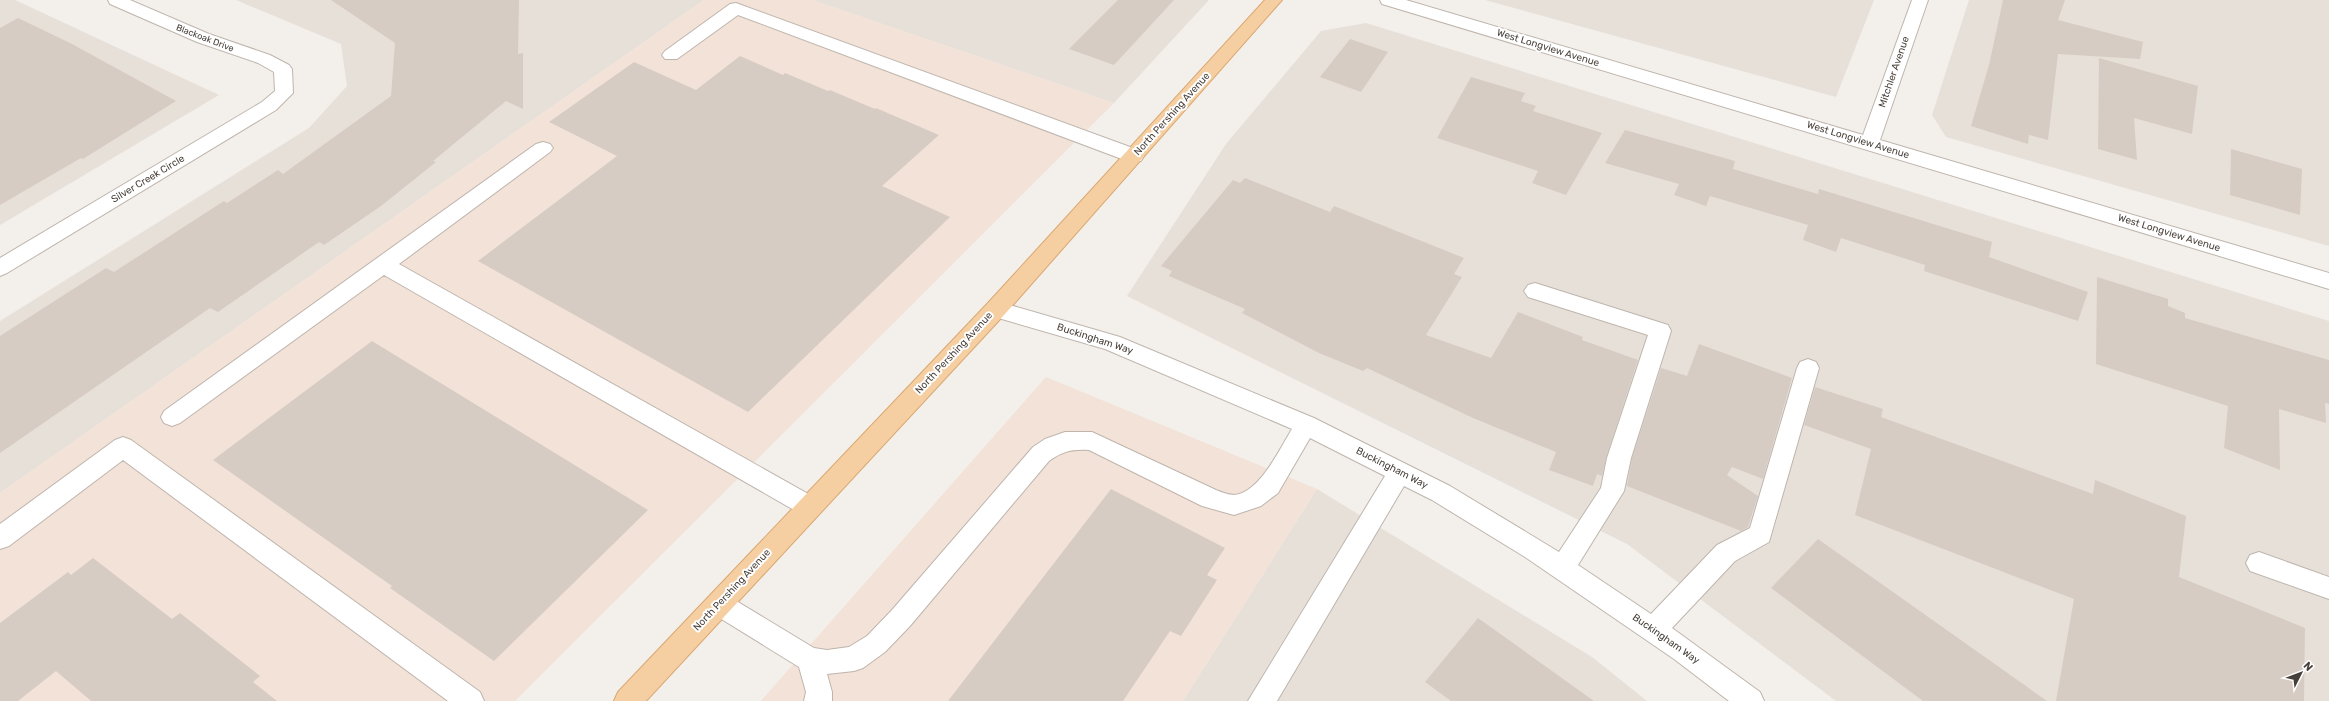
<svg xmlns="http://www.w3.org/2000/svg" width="2329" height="701" font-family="Rubik,sans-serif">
<rect width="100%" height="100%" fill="#f3efea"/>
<path fill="#e7e0d9" d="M0,0H15L219,95L0,225Z
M236,0H704L0,493V321L309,128L347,86L341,44Z
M812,0H1209L1114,103Z
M1485,0H1874L1836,97Z
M1969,0H2329V246L1946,137L1932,115Z
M1366,23L2329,321V701H1836L1627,544L1127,296L1226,144L1321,31Z
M1317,489L1592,657L1647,701H1183Z"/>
<path fill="#f3e2d7" d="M704,0H812L1114,103L515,701H0V493Z
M1046,377L1317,489L1183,701H761Z"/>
<path fill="#d7ccc3" d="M331,0H519L518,54L523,53V109L506,101L433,161L436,162L381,206L324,245L319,242L218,312L210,308L0,453V336L106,268L114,272L224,201L227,203L278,170L283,174L391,96L395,43Z
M1118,0H1174L1114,65L1069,49Z
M2003,0H2065L2058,20L2143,42L2140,59L2058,54L2048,140L2029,135L2028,144L1971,126L1989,65Z
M18,18L72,44L176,101L83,159L81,158L0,205V28Z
M1350,39L1388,52L1361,92L1320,77Z
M740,56L783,75L785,73L828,91L830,90L875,109L876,108L939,135L882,186L950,217L748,412L478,261L617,156L549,122L634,62L696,90Z
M2099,58L2198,86L2192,134L2134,118L2137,160L2098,149Z
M1471,77L1525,93L1521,101L1536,106L1533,111L1602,133L1566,195L1532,183L1538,171L1437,138Z
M1625,130L1735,161L1733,169L1818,194L1819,189L1992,242L1989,257L2088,292L2078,321L1924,271L1925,265L1841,238L1836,252L1803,240L1808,225L1710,196L1706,206L1674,195L1679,184L1605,163Z
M2231,149L2302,169L2300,215L2230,195Z
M1245,178L1330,212L1334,206L1464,258L1454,274L1462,277L1426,335L1491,358L1518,312L1583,337L1582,340L1638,360L1606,458L1602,476L1597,474L1593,486L1549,470L1556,452L1473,418L1367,368L1363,371L1319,353L1242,313L1245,309L1169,276L1172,271L1161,266L1233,180L1240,183Z
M2097,277L2168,299V306L2185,313V318L2329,360V404L2325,403L2326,423L2279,409L2280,470L2224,448L2228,406L2096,364Z
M372,341L648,510L494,661L390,588L392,586L213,460Z
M1699,344L1792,378L1763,479L1732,467L1727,475L1758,496L1748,527L1741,531L1627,486L1632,458L1661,368L1687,376Z
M1815,387L1883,409L1881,417L2093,494L2095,480L2186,516L2179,577L2305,628L2304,701H2056L2074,599L1855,515L1871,449L1804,425Z
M1111,489L1225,548L1207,575L1217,580L1181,636L1170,631L1123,701H948Z
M1818,539L2047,701H1923L1771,588Z
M93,558L172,619L180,613L260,676L253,682L277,701H91L56,671L18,701H0V623L68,572L71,575Z
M1478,618L1594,701H1451L1425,682Z"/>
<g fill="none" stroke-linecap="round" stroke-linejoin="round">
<defs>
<path id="minor" d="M108,0H130L209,34L270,55L289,65L292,69L293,93L276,110L7,273L0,276V258L262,102L275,91L274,72L258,63L197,42L110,4Z
M1380,0H1406L1863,135L1912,0H1928L1880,140L2329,273V289L1382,4Z
M736,3L1141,151L1144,156L1141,161L1134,162L1127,161L738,15L677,59H665L662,55L665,51L730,4Z
M543,142L550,144L553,148L550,152L399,264L819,500L822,507L819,514L810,517L801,514L384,275L180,423L172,426L164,423L161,417L164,411L536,144Z
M1535,283L1668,325L1671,331L1631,458L1624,491L1578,565L1651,614L1717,545L1750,528L1797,368L1800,362L1808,359L1816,362L1819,368L1769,542L1735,561L1672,628L1760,692L1764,701H1729L1674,659L1525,557L1432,500L1404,486L1277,701H1248L1385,476L1310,438L1278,493L1261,506L1234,515L1202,506L1089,450C1072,449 1063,451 1049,461L910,626L885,652L863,668L854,671L827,674L832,692V701H804L806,692L799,667L710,612L706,604L710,596L719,593L728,596L814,648L827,650L849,647L867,636L892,610L1033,447L1045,439L1065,432H1092L1216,490C1221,492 1229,495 1234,495C1260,493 1280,448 1292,429L1105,349L988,315L985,309L988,303L996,301L1120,337L1314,418L1450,486L1559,552L1601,488L1607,458L1648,335L1528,297L1524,291L1528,285Z
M123,437L131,440L480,692L484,701H448L123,460L9,546L0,549V524L115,440Z
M2259,552L2329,577V599L2250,571L2246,563L2250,555Z"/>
<path id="major" d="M1265,0H1282L1004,315L646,701H614L618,692L988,303Z"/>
</defs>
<use href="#minor" stroke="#beb5ad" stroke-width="2"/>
<use href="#major" stroke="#d9a872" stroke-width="2"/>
<use href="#minor" fill="#fff" fill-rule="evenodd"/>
<use href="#major" fill="#f5cea1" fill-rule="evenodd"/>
</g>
<g text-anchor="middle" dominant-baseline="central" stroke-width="4" stroke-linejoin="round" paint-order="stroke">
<g font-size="9" fill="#473f39" stroke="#fff">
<text transform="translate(205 38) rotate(21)">Blackoak Drive</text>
</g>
<g font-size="10" fill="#473f39" stroke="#fff">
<text transform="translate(1548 48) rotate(17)">West Longview Avenue</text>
<text transform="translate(1894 72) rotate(-71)">Mitchler Avenue</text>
<text transform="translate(1172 114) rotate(-48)">North Pershing Avenue</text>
<text transform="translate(1858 140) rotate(17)">West Longview Avenue</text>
<text transform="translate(148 179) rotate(-31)">Silver Creek Circle</text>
<text transform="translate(2169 233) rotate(17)">West Longview Avenue</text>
<text transform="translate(1095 339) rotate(18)">Buckingham Way</text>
<text transform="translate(954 353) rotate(-47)">North Pershing Avenue</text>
<text transform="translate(1392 468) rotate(27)">Buckingham Way</text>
<text transform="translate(732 590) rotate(-47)">North Pershing Avenue</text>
<text transform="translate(1666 639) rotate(35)">Buckingham Way</text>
</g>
</g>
<g transform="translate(2301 673) rotate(48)" stroke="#ffffff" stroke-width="3" paint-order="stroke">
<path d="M0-3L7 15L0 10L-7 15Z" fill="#473f39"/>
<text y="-6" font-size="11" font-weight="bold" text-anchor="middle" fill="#473f39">N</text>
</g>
</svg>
